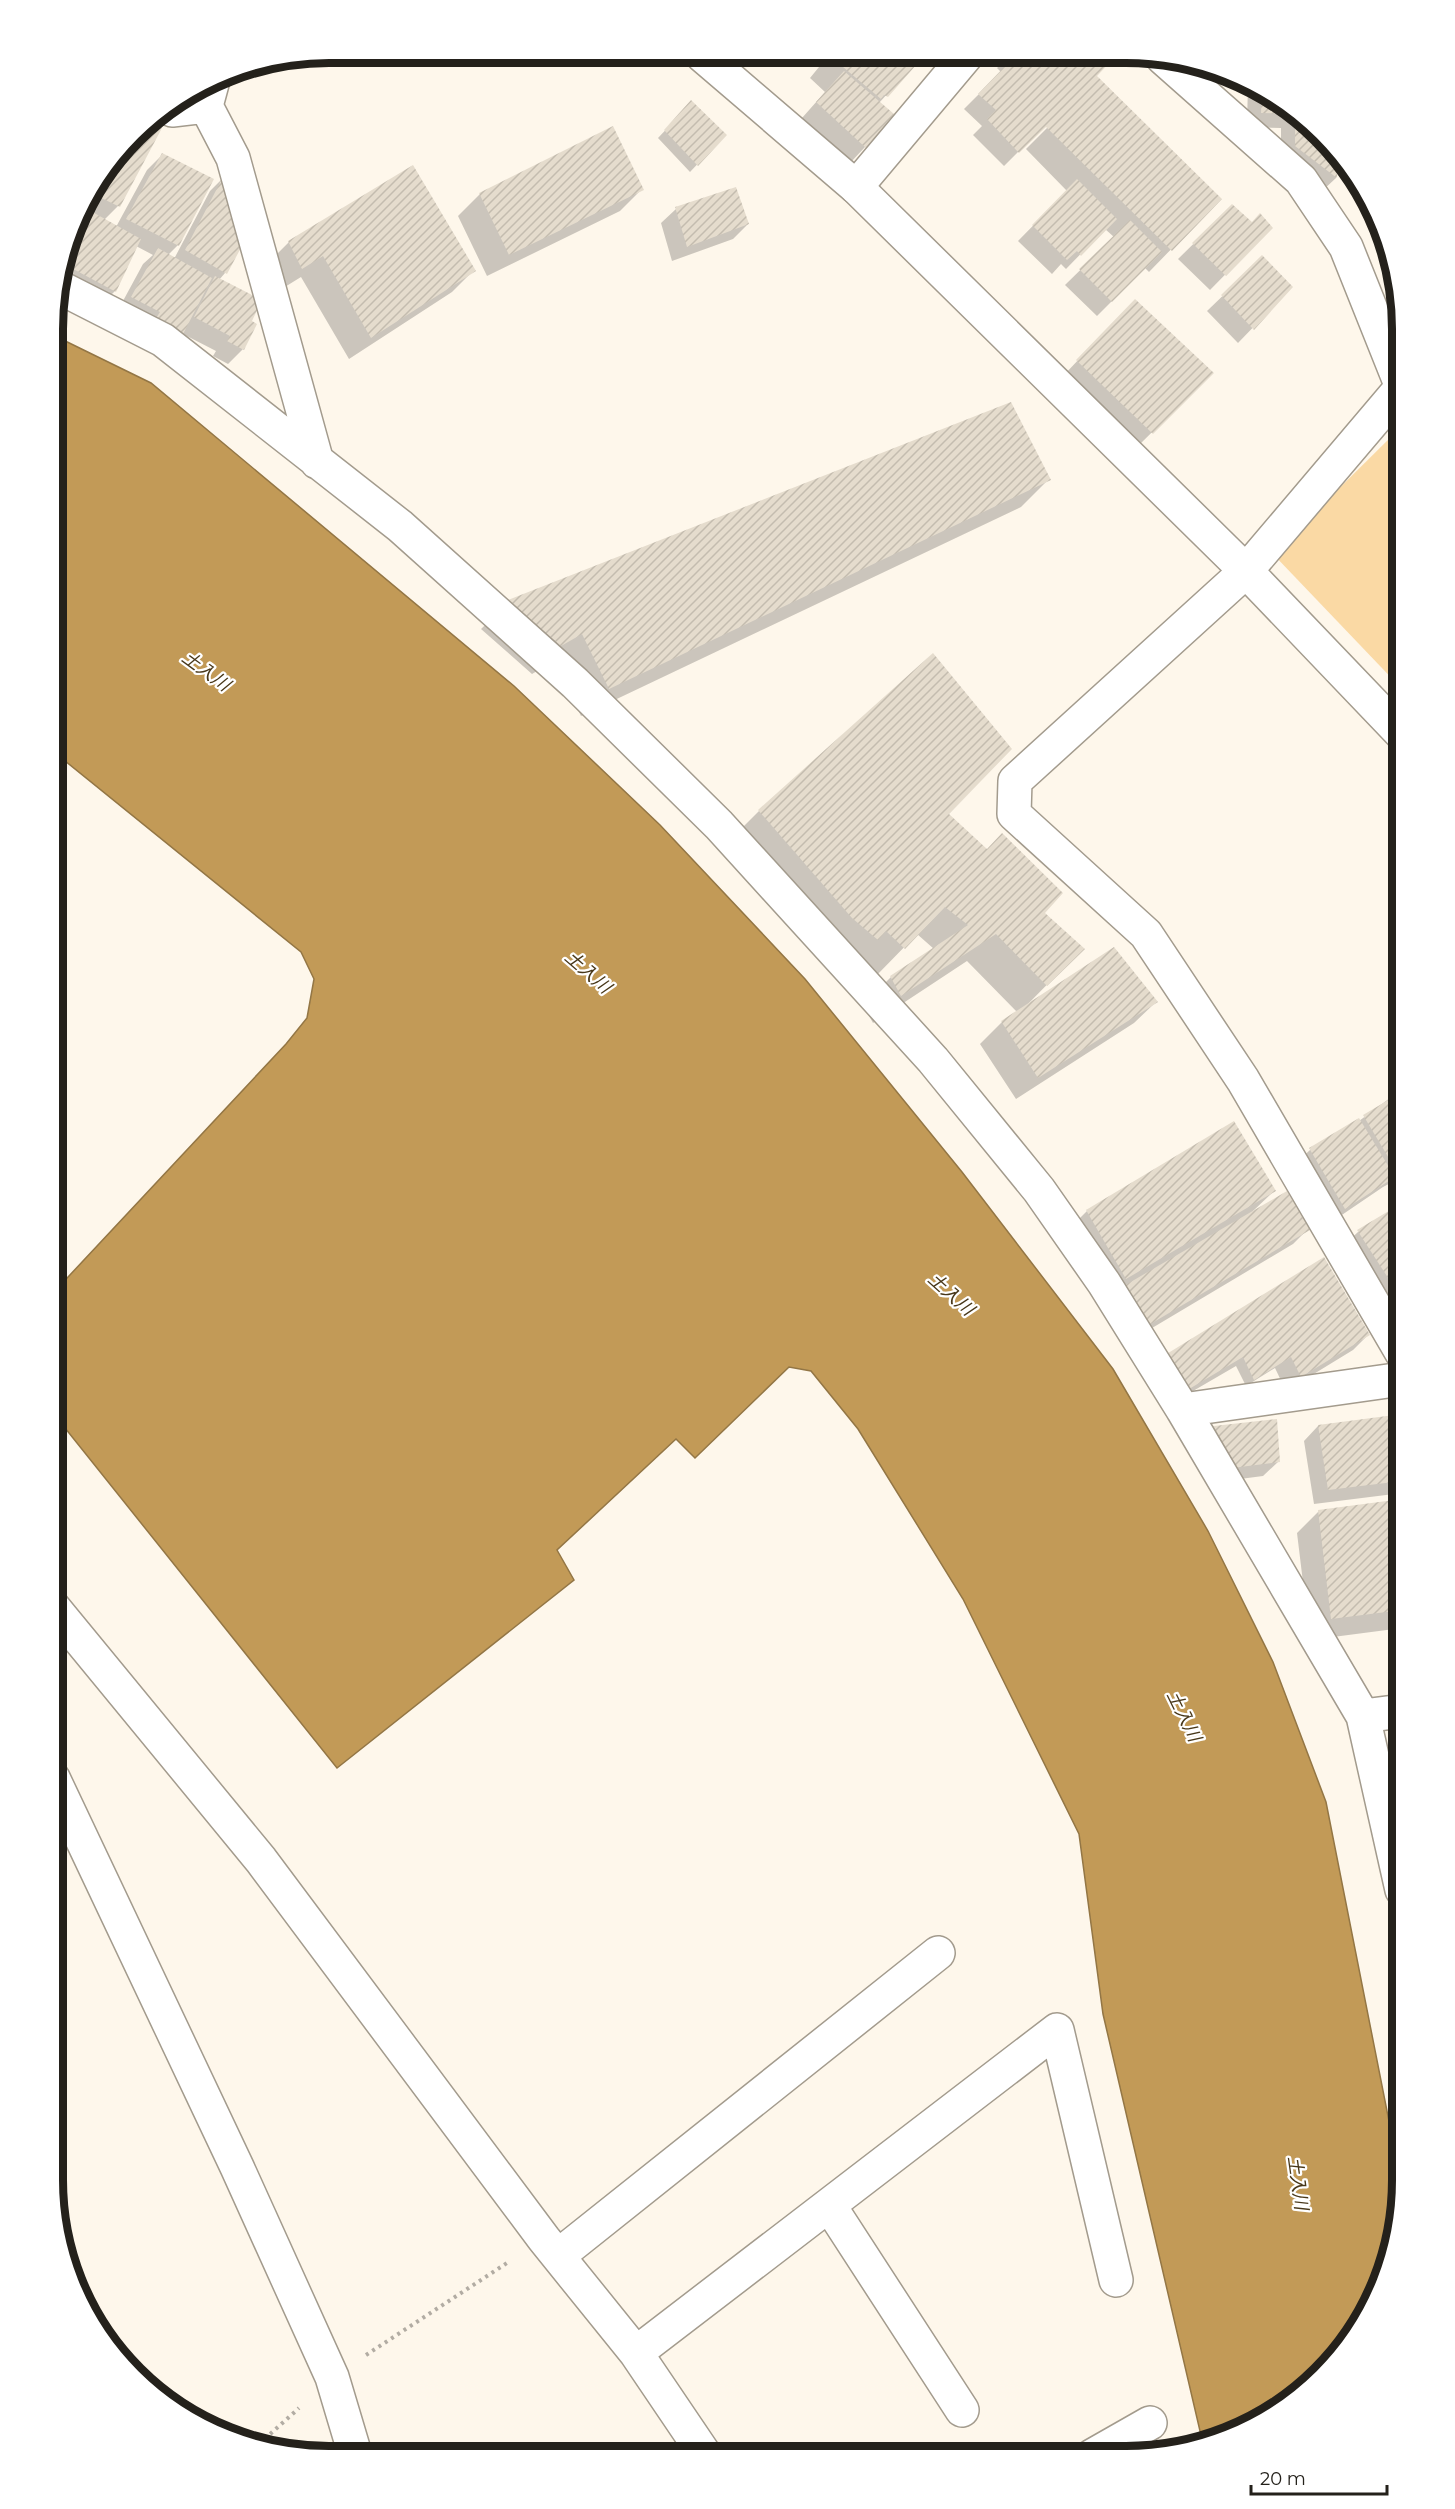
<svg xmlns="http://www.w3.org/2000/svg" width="1455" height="2509" font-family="Montserrat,'Noto Sans JP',sans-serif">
<defs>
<pattern id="building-hatch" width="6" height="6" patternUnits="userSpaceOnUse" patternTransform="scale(1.5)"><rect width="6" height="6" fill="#e5dccd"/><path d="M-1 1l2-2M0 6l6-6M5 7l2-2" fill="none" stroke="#c4bcaf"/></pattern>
</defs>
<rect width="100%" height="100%" fill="#fef7eb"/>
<path fill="#fad9a4" d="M1402,426V689L1273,554Z"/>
<path fill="#c29a57" stroke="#937645" stroke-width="1.5" d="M55,336L151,383L514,686L660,825L805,979L962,1172L1113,1369L1208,1531L1273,1662L1326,1802L1402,2187V2199L1382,2286L1345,2349L1280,2410L1215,2442L1203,2444L1103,2014L1079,1834L963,1599L858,1429L811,1371L789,1367L695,1458L676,1439L557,1550L574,1580L337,1768L53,1413L54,1292L286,1044L307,1018L314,979L301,952L54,752Z"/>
<path fill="#0003" d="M828,56H922L879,103L865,147L851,162L802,118L825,92L810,78Z
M1008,57H1107L1110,60L1004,166L973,135L982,126L964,109L1001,72L997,68Z
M1180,58L1224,73L1209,87Z
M1229,74L1247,80H1229Z
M1097,78L1220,199L1149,272L1145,268L1097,316L1065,285L1114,237L1105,229L1066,269L1061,264L1052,274L1018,241L1067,191L1026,149Z
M1248,81L1308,121L1336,153V178L1321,192L1281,161V128L1247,127Z
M691,103L725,135L690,172L658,138Z
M147,121L160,128L118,206L104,220L116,227L147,170L162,155L212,179L178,245L168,255L174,259L210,191L224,177L251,226L225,273L219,280L250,322L255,324L243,349L228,364L213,356L216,351L181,333L167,348L117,312L143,264L153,255L136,246L115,291L100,306L58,283L76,222L86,212L80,209L81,206Z
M642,189L620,211L487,276L458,216L480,194Z
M1232,206L1251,223L1271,228L1210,290L1178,259Z
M676,209L748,224L733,239L672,261L661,223Z
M289,242L474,270L452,292L349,359L301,277L280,290L267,264Z
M1262,258L1291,288L1238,343L1207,311Z
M1120,316L1212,373L1137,447L1063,376Z
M1011,404L1049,479L1021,507L581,716L554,661L532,674L481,629L509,602Z
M759,811L947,814L1043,913L1082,949L1027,1005L1156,1002L1134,1023L1016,1099L980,1044L1002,1022L1017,1012L967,961L873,1023L863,1005L891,977L934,949L917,934L876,976L731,839Z
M1402,1089V1177L1383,1187L1330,1223L1295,1164L1310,1150L1359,1121Z
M1274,1191L1253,1211L1308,1229L1293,1244L1132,1340L1065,1233L1087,1211Z
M1402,1205V1287L1379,1301L1343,1246L1358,1232Z
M1368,1335L1353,1350L1286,1391L1275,1368L1246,1386L1236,1366L1169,1405L1151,1371Z
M1402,1415V1493L1314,1504L1304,1441L1318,1426Z
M1192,1443L1278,1462L1263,1476L1217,1482Z
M1402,1500V1628L1310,1640L1297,1533L1319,1511Z
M1402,1761V1824L1391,1772Z"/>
<path fill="url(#building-hatch)" d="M830,56H924L888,97L884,95L881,99Z
M1014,57H1109L1112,60L1097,76L1222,199L1172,251L1046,127L1019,153L987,119L996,110L978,94Z
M844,71L894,114L866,148L816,102Z
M1262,90L1308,121L1338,154L1337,178L1295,146V114L1261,113Z
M691,100L727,135L698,166L664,130Z
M148,120L162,128L120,207L91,193Z
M613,126L644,190L509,255L479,193Z
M162,153L214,179L179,246L126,219Z
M413,165L476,271L371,338L323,256L302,269L288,241Z
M224,175L252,227L227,274L185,250Z
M1077,179L1117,219L1081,256L1077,251L1067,260L1032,225Z
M736,187L749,224L687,247L675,207Z
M1232,204L1252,222L1260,213L1273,228L1226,276L1192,243Z
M87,209L141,239L116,292L64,264L70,244Z
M1130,220L1162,252L1112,302L1079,269Z
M158,248L212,278L183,334L155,320L160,312L131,297Z
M1262,255L1293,287L1254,330L1221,295Z
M215,276L262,300L252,321L257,324L244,350L227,341L230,336L194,317Z
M1135,299L1214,373L1153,434L1076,360Z
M1011,402L1051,480L609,689L582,634L561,646L508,600Z
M933,653L1012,749L949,814L987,849L1002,833L1063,893L1045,913L1085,949L1047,986L996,934L901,996L890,976L968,925L945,907L905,949L886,931L878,940L852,918L758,810Z
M1114,947L1158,1002L1038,1078L1001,1021Z
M1402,1092V1173L1399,1175L1363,1115Z
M1359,1118L1395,1177L1345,1209L1309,1148Z
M1234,1121L1276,1191L1126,1279L1086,1210Z
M1287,1191L1310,1230L1147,1326L1122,1287Z
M1402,1203V1282L1394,1287L1357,1230Z
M1324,1257L1370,1335L1301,1377L1291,1357L1254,1380L1243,1357L1184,1392L1165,1355Z
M1402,1414V1481L1328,1490L1318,1425Z
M1277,1419L1280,1462L1232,1468L1205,1427Z
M1402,1499V1610L1331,1619L1318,1510Z"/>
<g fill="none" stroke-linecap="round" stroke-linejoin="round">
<defs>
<path id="minor" d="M1163,58L1301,180L1346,247L1402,387
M206,106L233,158L317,462
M168,108L172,110L206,106L213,80
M856,187L966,56
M57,286L163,340L400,526L575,683L719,825L933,1060L1039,1190L1104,1283L1183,1410
M1402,1353L1243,1080L1146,934L1014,814L1015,781L1246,571L1402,387
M53,1607L261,1860L544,2239L636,2353L705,2455
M1363,1716L1402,1711
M53,1778L237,2167L332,2377L355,2454
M1402,1890L1363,1716L1183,1410L1402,1379
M829,2205L962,2410
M558,2256L938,1953
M636,2353L1057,2030L1116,2280
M1092,2456L1150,2423"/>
<path id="tertiary" d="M702,55L856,187L1246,571L1402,734"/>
</defs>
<use href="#minor" stroke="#a39b8d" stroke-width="36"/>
<use href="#tertiary" stroke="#a39b8d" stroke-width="36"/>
<path stroke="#b2aca3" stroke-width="4" stroke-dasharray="3 4.5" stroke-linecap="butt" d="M366,2355L510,2261
M259,2444L299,2408"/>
<use href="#minor" stroke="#fff" stroke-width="33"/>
<use href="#tertiary" stroke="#fff" stroke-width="33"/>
</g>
<g text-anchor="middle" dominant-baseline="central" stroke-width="4.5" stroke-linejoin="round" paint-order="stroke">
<g font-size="18" font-style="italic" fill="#483719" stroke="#fff">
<text transform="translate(206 671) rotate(36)">土入川</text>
<text transform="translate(588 972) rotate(41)">土入川</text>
<text transform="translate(951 1294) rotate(42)">土入川</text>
<text transform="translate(1184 1716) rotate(64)">土入川</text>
<text transform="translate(1298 2183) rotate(82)">土入川</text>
</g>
</g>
<path d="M0 0H1455V2509H0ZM329 63H1126A266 266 0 0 1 1392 329V2180A266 266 0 0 1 1126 2446H329A266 266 0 0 1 63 2180V329A266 266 0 0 1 329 63Z" fill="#fff" fill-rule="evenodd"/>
<path fill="none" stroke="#24211b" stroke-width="8" d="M329 63H1126A266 266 0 0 1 1392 329V2180A266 266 0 0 1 1126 2446H329A266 266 0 0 1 63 2180V329A266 266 0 0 1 329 63Z"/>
<path d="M1251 2485v9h136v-9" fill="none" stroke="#24211b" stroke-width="3"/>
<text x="1260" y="2485" font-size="18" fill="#24211b" stroke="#ffffff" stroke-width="4.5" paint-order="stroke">20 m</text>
</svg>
